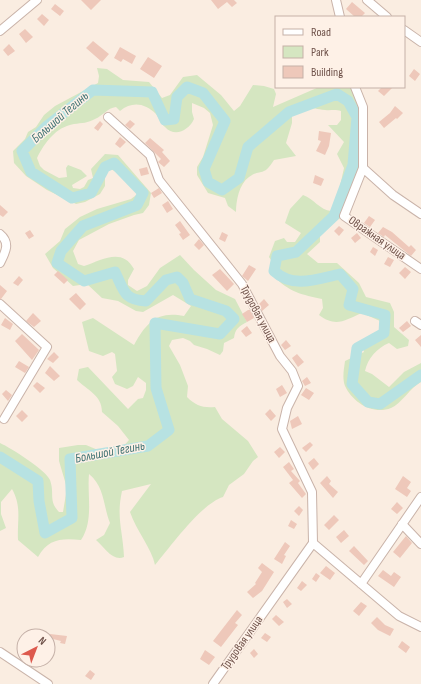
<svg xmlns="http://www.w3.org/2000/svg" width="421" height="684" font-family="'Sofia Sans Condensed',sans-serif">
<rect width="100%" height="100%" fill="#faede1"/>
<path fill="#d5e6c1" d="M97,68L107,69L123,80L149,82L162,98L170,95L183,77L197,75L221,95L234,111L240,106L253,85L264,86L274,89L276,94L273,107L319,87H355L363,105V168L344,216L327,226L320,236V242L307,254L318,263H337L359,283L366,297L390,303L394,312V327L409,340L408,346L397,349L389,343C377,348 368,358 365,371L372,374L389,387L404,372L421,363V382C411,387 401,404 391,408C373,415 353,403 345,386C342,378 344,369 345,361L364,352L361,341L381,329L380,321L362,313C345,320 336,328 319,315L323,308L322,299C303,295 288,292 274,276L277,269L269,257L275,241L284,238L287,242H295L301,233L285,223L290,209L303,195C314,199 320,210 331,211L336,204L344,168L337,154L344,142L328,125H337L341,120V111C334,109 331,111 325,110C308,108 307,104 292,116V123L286,143L296,156L274,160C263,178 261,168 249,177C239,184 236,201 236,212L228,206L225,198L208,193L197,175V167L203,157L213,125L210,113L204,108L192,103V112L194,119C189,130 175,138 165,127C161,124 159,118 156,114C145,103 132,101 120,111L116,107C107,108 104,115 95,119C88,123 82,123 74,124C56,127 45,142 37,158L40,166L44,170L59,178L67,177L66,168L68,165L81,170L87,176L72,185L73,188L80,189L84,187L88,180L93,178L91,169L105,154L118,155L151,193L149,205L143,213L134,215L109,224L79,240L73,251L78,264L84,266C102,260 122,247 134,269L128,280V285L137,291L147,286L160,268L180,255L194,270L216,290L235,299L247,322C239,326 235,329 234,338L224,343L223,351L220,355L207,349L194,345L190,341L183,338L172,340L169,346L180,365L188,386L187,397C196,406 203,408 215,407L222,419L248,441L258,457L253,461L244,474L229,485L223,497C201,504 171,546 155,565C152,549 136,530 130,512L151,484L122,491C116,518 123,531 124,557C113,562 104,547 96,540L104,535L110,523C103,506 105,487 89,474C87,495 94,521 81,540C61,538 48,539 38,557L18,540C17,520 22,507 12,489L1,502V514L6,528L0,531V443C11,448 46,470 50,480C55,494 48,500 59,512H63L67,488L59,461V448L78,445H86L98,450L121,449L129,440L118,426L102,412C102,395 87,390 77,380L79,369L88,367L128,409L138,399L143,398L146,390V383L138,377L133,386L127,389L115,384L112,377L117,371L115,354L112,352L103,356L89,351L82,322L93,318L134,345C147,322 157,311 184,316L191,306L173,295L143,312L136,311L118,301L102,298L87,284L73,286L53,268L45,254L60,241L65,229L80,217L97,209L131,199L139,193L124,177L111,169L105,171V186L100,194L85,202L76,204L47,190L26,176L14,163L13,151L25,139L28,132L36,127L44,115L55,106L98,83L99,76Z"/>
<g fill="none" stroke-linecap="round" stroke-linejoin="round">
<path stroke="#b7e2e2" stroke-width="11" d="M0,457L38,481L39,501L45,533L72,518L70,459L148,446L169,430L156,388L155,323L220,334L234,319L226,311L190,299L183,283L177,277L166,280L146,301C124,300 124,291 115,272L84,281L57,263L61,251L83,226L137,205L143,193L114,163L105,167L91,193L72,198L31,172L22,151L47,126L93,90L152,92L165,120L174,119L177,97L187,87L203,93L225,121L204,169L208,182L222,190L239,178L248,147L289,112L337,94L348,101L357,117L353,165L334,216L296,252L277,256L274,271C293,289 317,279 340,274L353,289L349,305L385,315L384,333L357,348L352,384L368,402L380,404L421,375"/>
</g>
<path fill="#eec8ba" d="M81,0H101L91,10Z
M211,0H234L237,3L232,7L227,2L218,9Z
M352,2L365,13L361,17H355L346,9Z
M55,4L64,11L60,16L51,9Z
M42,14L49,20L44,26L37,19Z
M25,29L33,37L26,43L19,34Z
M93,41L109,54L102,62L86,48Z
M9,44L15,51L8,56L3,50Z
M120,47L136,56L132,64L123,59L121,62L114,58Z
M148,57L162,66L154,78L140,69Z
M414,69L420,74L415,81L409,76Z
M382,87H393L384,96L378,91Z
M395,106L403,113L397,119L396,118L384,128L379,122L390,113Z
M130,120L135,124L130,129L125,125Z
M100,121L103,124L98,131L94,128Z
M319,131L331,133L329,146L325,155L316,151L321,141L318,140Z
M120,137L126,142L120,148L115,144Z
M150,138L164,150L162,152L170,161L164,167L158,162L161,159L145,143Z
M147,167L149,174L141,176L139,169Z
M315,175L324,179L321,186L313,183Z
M159,188L162,193L154,198L151,193Z
M168,201L173,209L167,213L162,205Z
M0,205L8,212L3,217L0,215Z
M369,216L375,220L370,227L364,223Z
M180,221L190,235L183,240L179,234L181,233L175,225Z
M339,226L344,230L339,236L334,231Z
M383,227L392,232L409,247L411,245L416,250L411,256L385,235L384,237L378,233Z
M30,230L34,236L29,239L25,233Z
M222,232L228,235L225,242L219,239Z
M357,233L361,238L355,243L351,238Z
M199,239L204,245L199,250L194,245Z
M373,247L378,250L375,256L370,252Z
M388,257L394,260L390,267L384,264Z
M249,265L256,269L248,281L242,276Z
M405,267L411,272L405,279L399,273Z
M220,269L234,284L227,291L212,275Z
M58,271L68,280L64,284L54,275Z
M19,276L23,280L18,286L13,283Z
M0,285L7,291L1,299H0Z
M76,293L86,304L80,310L69,299Z
M264,299L269,305L262,311L259,304Z
M248,310H250L254,318L247,322L242,314Z
M33,313L41,321L34,327L26,321Z
M5,318L13,324L10,330L1,325Z
M407,321L411,326L403,332L399,328Z
M247,326L252,333L246,337L241,331Z
M22,334L39,350L32,360L15,341Z
M421,335V347L415,340Z
M286,340L291,346L285,350L281,345Z
M54,352L59,357L53,363L47,359Z
M297,354L304,362L298,367L292,358Z
M19,361L29,367L25,373L15,367Z
M50,366L60,376L54,381L45,373Z
M307,377L311,383L305,386L302,381Z
M37,382L45,388L40,393L33,386Z
M282,385L287,393L280,397L276,389Z
M306,388L314,393L309,400L301,395Z
M6,390L12,395L8,401L2,394Z
M270,409L276,416L271,421L265,414Z
M22,410L28,416L22,422L16,416Z
M298,416L302,424L292,429L290,421Z
M310,442L313,445L306,452L302,448Z
M280,447L285,452L279,458L274,452Z
M314,458L319,464L313,470L308,463Z
M289,462L294,469L291,471L300,481L298,483L306,494L302,498L289,483L293,480L283,467Z
M327,476L331,481L329,484L338,492L333,498L320,483Z
M403,476L411,482L407,488L411,491L407,497L395,489Z
M397,502L403,508L397,514L391,509Z
M299,506L303,510L299,516L294,511Z
M334,515L339,520L329,530L324,525Z
M291,520L297,524L294,529L288,526Z
M344,530L349,536L341,543L336,537Z
M406,536L412,543L400,558L393,552Z
M285,542L290,546L284,555L286,556L282,564L274,559Z
M354,546L368,561L364,565L349,551Z
M262,563L274,572L262,591L253,598L247,592L256,584L255,583L262,572L258,568Z
M326,566L335,573L330,580L320,573Z
M383,570L391,576L394,572L401,577L394,587L378,576Z
M316,573L320,576L316,582L312,579Z
M302,581L307,585L301,591L297,588Z
M287,599L292,604L287,608L283,602Z
M361,602L367,606L359,616L353,611Z
M237,610L242,615L235,623L238,625L221,647L213,641Z
M276,615L284,622L279,626L272,619Z
M377,617L385,625L394,629L390,636L378,630L371,623Z
M265,633L271,637L267,642L261,638Z
M50,634L67,636L65,644L60,643L61,641L49,638Z
M402,641L410,647L406,653L398,647Z
M254,649L258,654L254,658L250,653Z
M205,650L215,657L209,665L200,659Z
M90,670L95,674L91,680L85,676Z"/>
<g fill="none" stroke-linecap="round" stroke-linejoin="round">
<defs>
<path id="minor" d="M336,0L340,17
M367,0L387,17
M404,30L421,42
M0,31L37,0
M355,87L363,107V168L344,216L421,269
M108,117L150,155L159,180L242,284L280,356L292,371L298,386L287,408L282,429L312,492L313,543L213,684
M363,168L393,195L421,214
M0,234C11,243 5,253 0,263
M0,304L47,347L4,419
M415,321L421,325
M402,524L421,544
M313,543L399,616L421,627
M361,584L421,497
M0,652L48,684"/>
</defs>
<use href="#minor" stroke="#c9b3a9" stroke-width="10"/>
<use href="#minor" stroke="#fff" stroke-width="8"/>
</g>
<g text-anchor="middle" dominant-baseline="central" stroke-width="3" stroke-linejoin="round" paint-order="stroke">
<g font-size="12" fill="#6f524a" stroke="#fef1e7">
<text transform="translate(377 238) rotate(35)">Овражная улица</text>
<text transform="translate(258 314) rotate(62)">Трудовая улица</text>
<text transform="translate(242 643) rotate(-55)">Трудовая улица</text>
</g>
<g font-size="13" font-style="italic" fill="#407374" stroke="#fef1e7">
<text transform="translate(60 117) rotate(-41)">Большой Тегинь</text>
<text transform="translate(110 452) rotate(-11)">Большой Тегинь</text>
</g>
</g>
<rect x="275" y="16" width="130" height="72" fill="#fef1e7" stroke="#c5b1a8"/>
<rect x="283" y="29" width="20" height="6" fill="#ffffff" stroke="#c5b1a8"/>
<text x="311" y="36" font-size="12" fill="#6f524a">Road</text>
<rect x="283" y="46" width="20" height="12" fill="#d5e6c1" stroke="#c5b1a8"/>
<text x="311" y="56" font-size="12" fill="#6f524a">Park</text>
<rect x="283" y="66" width="20" height="12" fill="#eec8ba" stroke="#c5b1a8"/>
<text x="311" y="76" font-size="12" fill="#6f524a">Building</text>
<g transform="translate(36 648) rotate(42)"><circle r="19" fill="#fef1e7" stroke="#c5b1a8"/>
<path d="M0-3L7 15L0 10L-7 15Z" fill="#dd594d"/>
<text y="-6" font-size="11" font-weight="bold" text-anchor="middle" fill="#6f524a">N</text>
</g>
</svg>
